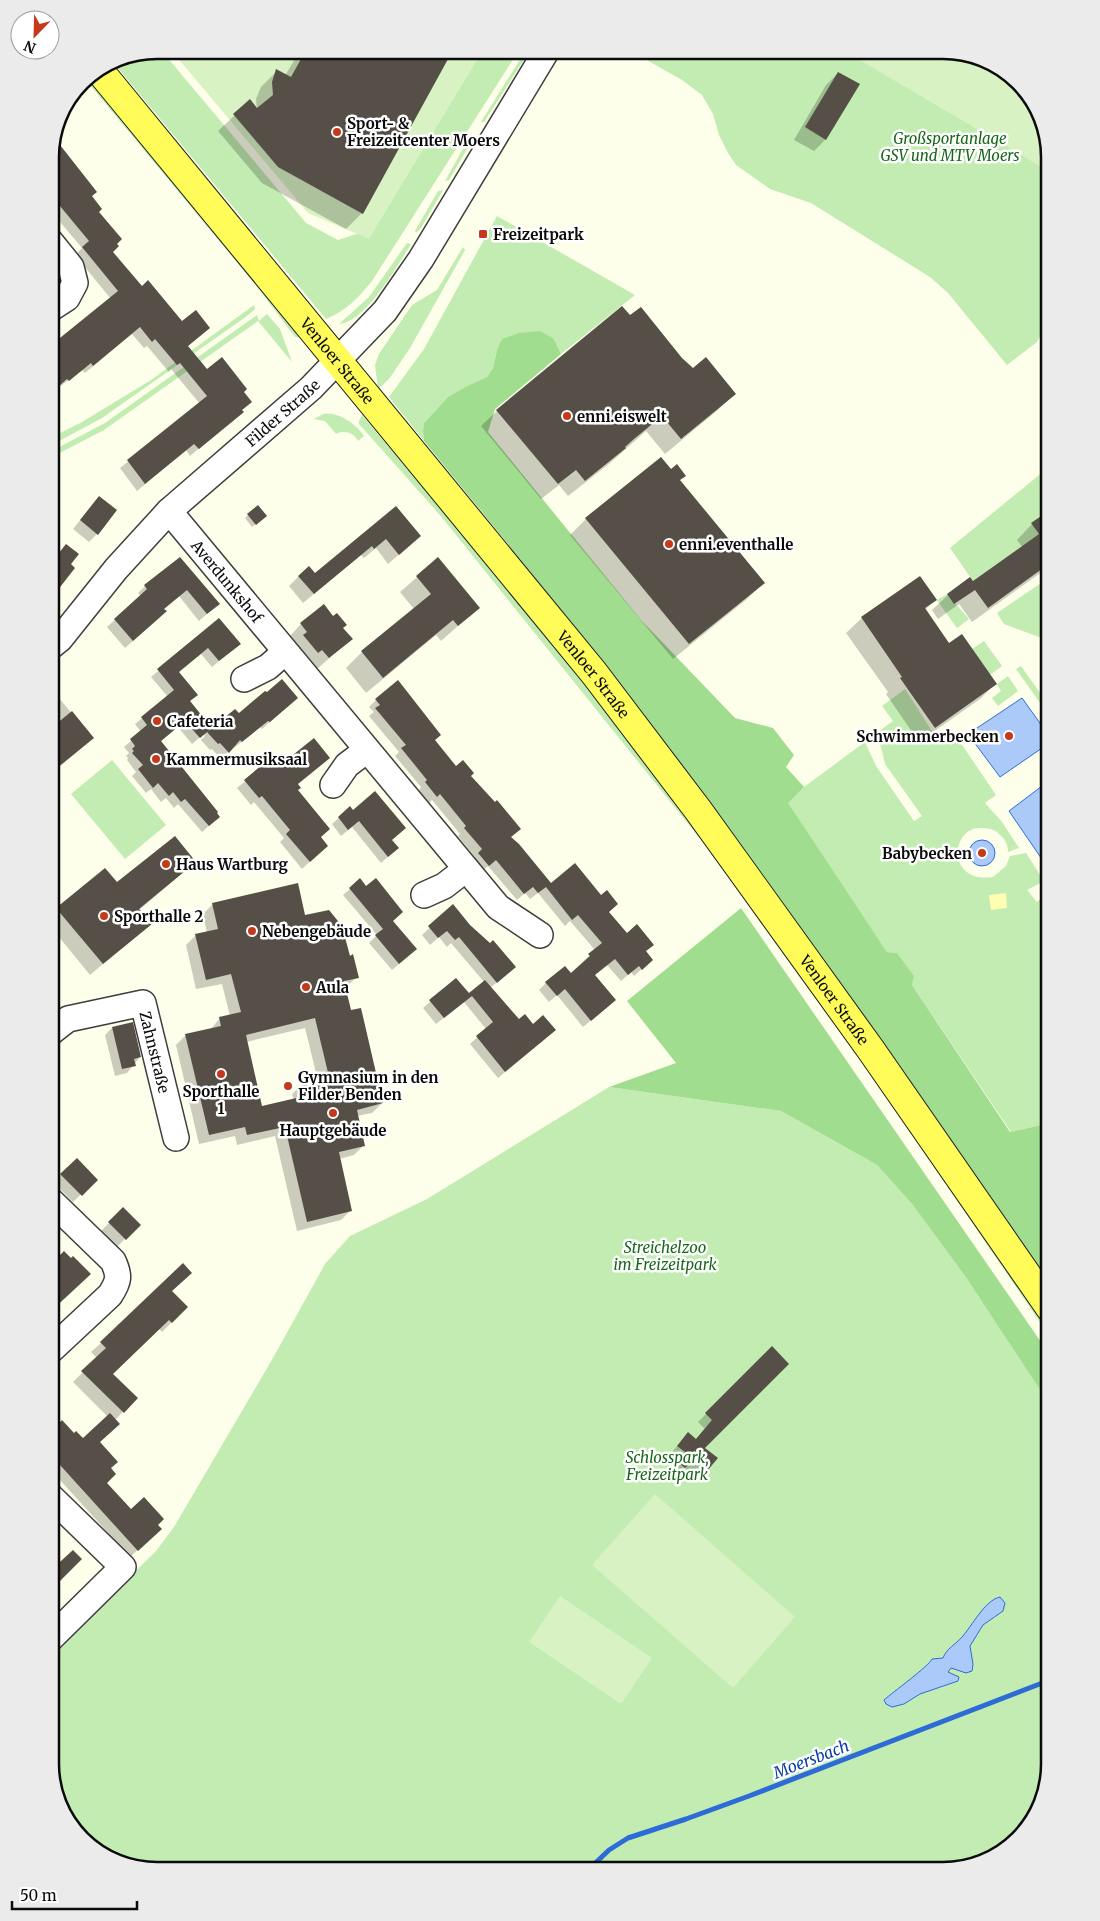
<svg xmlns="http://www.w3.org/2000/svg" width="1100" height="1921" font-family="Merriweather,serif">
<rect width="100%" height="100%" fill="#feffea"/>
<path fill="#c2ecb1" d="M157,50H161L306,223L338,240L369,230L474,50H519L372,281C357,299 347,310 326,319L112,61L116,58Z
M526,50H534L525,58L484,122H481Z
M629,50H950L1003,68L1039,110L1050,157V326L1046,325L1037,342L1007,365L948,293L930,277L811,203L770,189L736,165L728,153L719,135L713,114L702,95L682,80Z
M89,76L297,331L300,337H295L254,283L85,79Z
M470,144L449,180L445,181L465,145Z
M443,190L421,228L416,233L415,231L438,191Z
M497,216L635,295L561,354L554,339L497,350L493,368L487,377L467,386L448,397L424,423L423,431L424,441L389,397L424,349Z
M407,243L411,244C397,266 366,322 339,324L369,297Z
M463,247L465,250L410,348L389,379L378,389L375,365L379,354L412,305L437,290Z
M254,305L255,309L247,316L102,418L50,446V438L82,422L151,380Z
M267,314L280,329L292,362L258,321L104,430L50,458V452L105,423L257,315L259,321Z
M323,414C338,411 356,424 364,436L358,441C353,432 345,430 336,434L325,421L314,419Z
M362,415C492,571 623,726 745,888C852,1031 948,1181 1050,1326V1337L836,1023L701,840L440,515L359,424V421Z
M1050,466V510L1039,534L973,581L950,548Z
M1050,577V641L1004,624L997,613Z
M947,594L969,619L957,628L937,600Z
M984,641L1002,666L990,675L972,649Z
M1021,666L1050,707V717L1016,669Z
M1008,676L1018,691L998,706L992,698L1001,691L997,684Z
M905,689L937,739L952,730L996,795L985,803L1002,822L1019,848L1008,852C1008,843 1004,838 997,832C993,829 987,828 982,828C951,825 945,884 993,877L1006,866L1010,856L1026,853L1044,881L1027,890L1037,902L1050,889V1123L1011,1132L912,985L913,976L897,953L887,952L787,803L804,787L865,742L876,766L914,821L922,816L885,764L879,739L875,734L893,721L882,706Z
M112,760L166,825L125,859L71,794Z
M609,1087L781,1111L877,1165L912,1204L965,1276L1050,1405V1764L1032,1823L990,1860L943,1871H150L98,1853L61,1811L50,1764V1655L156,1551L174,1527L273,1358L325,1264L350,1236L427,1199Z"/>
<path fill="#a1dd8f" d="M540,331L554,339L561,354L495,409L488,432L641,620L735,718L773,728L794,755L786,767L804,787L788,803L887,952L897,953L914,976L912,985L1010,1132L1050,1123V1177L1047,1186L1050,1190V1286C938,1123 826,961 709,802C618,678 521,560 424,441L423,431L424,423L448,397L467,386L487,377L493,368L497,350L502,339L519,333Z
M741,908L1050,1355V1405L965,1276L912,1204L877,1165L781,1111L609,1087L676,1063L627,1001Z"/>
<path fill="#feffb2" d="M1006,893L1007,908L991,910L989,895Z"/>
<path fill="#d8f2c4" d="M171,50H483L369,239L308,213Z
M854,50H950L1003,68L1039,110L1050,157V172L851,55Z
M655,1494L795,1617L733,1688L592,1565Z
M560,1596L652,1658L621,1704L529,1642Z"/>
<path fill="#abcafa" stroke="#2d6cd6" d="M1022,698L1050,737V747L1047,749L1045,746L1000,777L968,734Z
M1050,780V871L1009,811Z
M969 853a13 13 0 1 1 26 0a13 13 0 1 1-26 0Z
M1000,1597L1005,1603L1003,1611L983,1625L970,1646L973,1664L972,1671L966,1673L951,1668L948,1672L959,1677L958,1681L920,1694L904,1704L892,1707L886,1704L884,1700C893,1692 929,1666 932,1659L943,1658C946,1649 956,1644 962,1637C972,1626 985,1600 1000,1597Z"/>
<path fill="#0003" fill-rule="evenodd" d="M300,50H452L362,213L346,229L262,183L218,131L250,101L257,110L256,99L261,87L277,71L285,76Z
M838,73L825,140L814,151L794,140L826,85Z
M50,150L90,197L116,244L112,252L142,288L182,323L208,328L187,347L207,371L242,393L241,410L234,419L190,456L186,450L137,491L120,468L200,404L171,369L169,372L147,346L144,348L132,334L85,373L82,370L50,394V341L54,345L111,299L75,255L82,248L50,210Z
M630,317L692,370L734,394L718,410L665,454L646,431L609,464L568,496L559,485L541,499L481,426L497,411Z
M679,481L763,583L747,599L673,659L570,535L586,519Z
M99,497L97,534L89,542L73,529Z
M396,508L409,546L388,564L376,548L364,558L361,555L303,603L289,586L299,576L315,575Z
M1050,512V566L972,622L959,604L938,619L932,610L948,595L973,583L1022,547L1017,540L1032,524Z
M248,515L262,519L252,527L245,518Z
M180,558L218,604L199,621L179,596L163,609L158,619L125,648L107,627L141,596L138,593L145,586Z
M438,559L478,608L441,641L436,635L366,693L346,668L362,652L414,609L400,592Z
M920,577L935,600L925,610L949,645L995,684L980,699L919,742L886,694L888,692L846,633L862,618Z
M219,619L232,650L212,667L201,654L178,672L196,695L189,702L206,732L208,733L235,711L239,715L289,705L262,729L260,727L234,748L233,747L221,759L212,749L210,750L201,740L205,736L204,734L192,744L178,727L160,742L212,823L202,832L178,804L174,808L166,798L161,802L151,789L146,793L132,776L136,772L127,760L128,758L126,756L129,753L124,747L141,732L135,724L168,697L151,677Z
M301,624L342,628L351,639L317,669L310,660L306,664L293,647L297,644L290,636Z
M50,687L92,738L50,774Z
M376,700L433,740L456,767L469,776L520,829L510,838L551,884L608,912L626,934L645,952L644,967L634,976L631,972L621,981L607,965L594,975L607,1007L583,1027L557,995L549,1002L539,990L546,983L570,974L595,950L570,921L565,926L538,893L530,899L525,893L517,900L488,866L481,872L472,861L475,857L458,836L460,834L432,800L429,803L419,790L421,787L395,756L399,752L369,716L374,712L369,707Z
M275,756L297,785V790L320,838L319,853L302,869L280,842L284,838L254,802L251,805L237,788Z
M350,808L391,841L390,855L381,863L352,827L341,836L332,824Z
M195,862L139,910L150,924L90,975L50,926V916L57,909L117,884Z
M376,880L402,912L392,921L408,956L392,970L369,943L377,935L343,895L350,889L366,888Z
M213,904L304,917L349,959L357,977L345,988L351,1011L382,1103L372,1113L357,1116L364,1145L354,1155L339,1159L351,1210L341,1220L297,1231L275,1136L237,1145L235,1136L199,1144L176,1045L186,1035L210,1030L220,1018L230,1016L222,984L196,989L186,945L196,935L207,933L203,914ZM305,1028L318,1081L302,1084L292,1094L294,1100L261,1107L246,1042Z
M453,906L507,974L490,988L518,1021L533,1025L547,1037L498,1078L470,1044L486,1029L464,1002L436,1024L423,1008L456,979L469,994L484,982L451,943L447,947L439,937L430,945L422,935Z
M112,1028L140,1057L127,1073L115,1076L105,1035Z
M77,1159L96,1180L73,1202L53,1182Z
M123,1209L139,1225L117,1247L101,1231Z
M171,1292L187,1307L162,1332L159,1329L112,1374L136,1398L115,1420L98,1443L109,1469L105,1483L153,1536L130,1557L50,1469V1414L59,1424L83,1440L108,1417L73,1382L97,1358L91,1352L101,1343Z
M772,1348L703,1448L716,1458L698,1478L684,1467L676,1475L671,1470L678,1460L670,1454L681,1442L695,1440L705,1429L698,1422Z
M50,1596L56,1601L50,1607Z"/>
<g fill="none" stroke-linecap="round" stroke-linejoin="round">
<path stroke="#2d6cd6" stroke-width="5" d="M587,1871L609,1850L628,1838L686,1819L749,1796L1050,1680"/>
</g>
<path fill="#554f47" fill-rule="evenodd" d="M306,50H453L363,214L278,167L233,114L250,99L257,108L273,95L272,82L276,69L291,77Z
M838,72L860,84L826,140L805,127Z
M53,136L97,192L92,196L102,209L99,212L122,239L117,244L119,246L113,252L142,286L148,280L182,321L196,310L210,328L188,346L207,369L222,357L247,389L244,392L252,402L242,410L244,412L199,449L194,444L145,484L127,460L207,396L180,363L177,365L155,339L152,342L140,327L93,366L91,363L69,381L67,379L50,394V346L118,291L82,247L89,241L50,194V150Z
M622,306L630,315L641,307L682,358L693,368L706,357L736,394L681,439L662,416L634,439L625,447L626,448L585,481L576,470L558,484L496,410Z
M661,457L671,469L677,464L686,476L680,480L765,583L689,644L585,518Z
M99,496L117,510L98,535L80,520Z
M258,505L267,516L256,525L247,514Z
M396,506L421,536L399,555L386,539L374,549L372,546L314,594L298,576L309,566L315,573Z
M1050,510V563L988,608L975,590L954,604L947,594L970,577L973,581L1039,534L1031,523Z
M66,544L79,554L71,564L75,568L50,600V564Z
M180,557L220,604L207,614L187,590L164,609L167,611L133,641L114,619L147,589L144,585Z
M438,557L480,608L458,626L453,620L383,678L361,651L431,594L416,576Z
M920,576L937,600L925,608L949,643L962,634L997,684L935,728L900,678L902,677L861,617Z
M324,604L333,616L337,613L347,625L343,628L353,639L329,658L322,650L318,653L303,635L307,632L300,623Z
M219,618L241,644L219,661L208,648L179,672L198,695L190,701L212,728L200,738L185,721L161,741L218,812L217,813L220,817L209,826L185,799L181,802L173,792L169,796L158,783L153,788L138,769L143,765L132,753L134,751L132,749L135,746L130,739L147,725L141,717L174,690L157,669Z
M282,679L298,698L270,722L268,721L242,742L240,740L229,753L220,743L218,744L207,732L235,709L239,713L265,691L267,692Z
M398,680L441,735L435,740L456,766L463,760L474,773L471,776L495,802L497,800L521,829L511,837L519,844L551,883L575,863L601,895L607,890L618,904L609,912L627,933L637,924L654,945L646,951L653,960L642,970L639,966L628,975L615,959L595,975L616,1000L591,1021L565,989L557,996L545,982L565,966L571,973L590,956L588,954L602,943L578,915L572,920L546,887L538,893L533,887L524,894L496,860L489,866L478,853L482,849L464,828L466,826L440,794L437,797L425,782L427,780L401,748L406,745L375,708L380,705L375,699Z
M72,711L94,738L56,769L50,762V729Z
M314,738L330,758L298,784L301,788L298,790L330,829L321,837L328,846L310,862L286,834L290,830L262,796L259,798L244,780L275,754L283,763Z
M375,791L406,828L392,840L399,848L388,857L359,821L348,830L338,817L350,806L353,810Z
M175,836L196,862L139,909L152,924L103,964L56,908L105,868L117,882Z
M360,878L366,886L376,878L403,912L393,921L417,949L399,964L375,935L383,929L349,888Z
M298,883L305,915L329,910L342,926L350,956L353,954L359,978L344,981L351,1010L361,1008L383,1103L357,1110L365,1146L339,1152L352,1211L307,1222L285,1127L247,1135L245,1127L209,1135L185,1034L221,1026L219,1017L241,1012L231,974L206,980L195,934L218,929L212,903ZM315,1018L329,1077L302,1083L305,1096L262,1106L246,1035Z
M453,904L470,925L490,943L493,940L516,967L497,983L459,937L455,940L447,931L438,938L428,926Z
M456,978L469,993L485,980L519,1019L525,1014L533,1024L543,1015L556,1030L505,1072L476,1036L493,1022L472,996L444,1018L429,1000Z
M133,1022L141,1057L134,1059L136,1066L122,1069L112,1027Z
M77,1158L98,1180L82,1196L60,1174Z
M123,1207L141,1225L126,1240L108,1222Z
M64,1251L71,1258L73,1256L91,1274L50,1312V1265Z
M183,1263L192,1273L172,1291L188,1307L172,1323L169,1320L113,1374L138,1398L124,1413L81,1371L106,1348L100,1342Z
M772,1346L789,1364L705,1448L718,1458L707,1471L693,1460L685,1468L678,1462L685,1452L677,1446L688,1432L696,1439L712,1420L705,1413Z
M50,1412L59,1423L62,1420L74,1433L76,1431L83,1438L110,1413L120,1424L100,1442L118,1462L111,1468L116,1474L107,1483L131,1509L144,1497L164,1519L158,1525L162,1529L138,1551L50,1454Z
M73,1550L82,1559L50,1591V1571Z"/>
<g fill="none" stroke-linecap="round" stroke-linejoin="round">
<defs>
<g id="minor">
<path d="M50,309L67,298L75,283L71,267L50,241"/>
<path id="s1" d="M169,511L498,907L540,935"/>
<path id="s2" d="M50,647L60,639L116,569L169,511L311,388L385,311L421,259L547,50"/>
<path d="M244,679L268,667L285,652"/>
<path d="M333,785L347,765L367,750"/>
<path d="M424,895L444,886L466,869"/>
<path id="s3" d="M50,1033L68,1019L143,1003L176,1138"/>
<path d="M50,1351L110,1295C119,1281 120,1276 113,1261L50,1200"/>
<path d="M50,1639L123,1567L50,1496"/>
</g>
<g id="major">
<path id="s4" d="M99,70L594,673L698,810L871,1050L1050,1308"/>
</g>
</defs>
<use href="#minor" stroke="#3e3e3e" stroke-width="28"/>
<use href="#major" stroke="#1c1c1c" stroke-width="30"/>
<use href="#minor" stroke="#fff" stroke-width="25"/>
<use href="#major" stroke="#fffc5a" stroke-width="28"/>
</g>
<g fill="#c4391b" stroke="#fff" stroke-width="2">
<circle cx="337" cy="132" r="5"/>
<rect x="478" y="229" width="10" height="10" rx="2.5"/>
<circle cx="567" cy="416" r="5"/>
<circle cx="669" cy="544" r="5"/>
<circle cx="157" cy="721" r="5"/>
<circle cx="1009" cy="736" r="5"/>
<circle cx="156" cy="759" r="5"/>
<circle cx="982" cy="853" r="5"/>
<circle cx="166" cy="864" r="5"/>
<circle cx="104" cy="916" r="5"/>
<circle cx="252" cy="931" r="5"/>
<circle cx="306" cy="987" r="5"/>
<circle cx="221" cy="1074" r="5"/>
<circle cx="288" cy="1086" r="5"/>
<circle cx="333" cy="1113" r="5"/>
</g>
<g text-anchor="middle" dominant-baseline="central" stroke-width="5" stroke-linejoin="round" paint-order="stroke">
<g font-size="15" font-weight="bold" fill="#0b0b0b" stroke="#fff" text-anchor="start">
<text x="347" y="123">Sport- &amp;<tspan x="347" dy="17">Freizeitcenter Moers</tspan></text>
<text x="493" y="234">Freizeitpark</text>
<text x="577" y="416">enni.eiswelt</text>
<text x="679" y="544">enni.eventhalle</text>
<text x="167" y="721">Cafeteria</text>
<text x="999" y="736" text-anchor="end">Schwimmerbecken</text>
<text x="166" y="759">Kammermusiksaal</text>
<text x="972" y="853" text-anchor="end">Babybecken</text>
<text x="176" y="864">Haus Wartburg</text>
<text x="114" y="916">Sporthalle 2</text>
<text x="262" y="931">Nebengebäude</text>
<text x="316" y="987">Aula</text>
<text x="298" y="1077">Gymnasium in den<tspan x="298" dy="17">Filder Benden</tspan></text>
<text x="221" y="1091" text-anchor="middle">Sporthalle<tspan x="221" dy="17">1</tspan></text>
<text x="333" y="1130" text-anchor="middle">Hauptgebäude</text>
</g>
<g font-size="15" font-style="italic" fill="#18671a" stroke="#fff">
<text x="950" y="138">Großsportanlage<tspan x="950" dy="17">GSV und MTV Moers</tspan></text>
<text x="665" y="1247">Streichelzoo<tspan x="665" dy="17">im Freizeitpark</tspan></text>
<text x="667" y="1457">Schlosspark,<tspan x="667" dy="17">Freizeitpark</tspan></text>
</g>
<g font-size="15" fill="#0b0b0b" stroke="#fff">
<text stroke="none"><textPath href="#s4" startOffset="376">Venloer Straße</textPath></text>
<text stroke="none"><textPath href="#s2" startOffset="331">Filder Straße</textPath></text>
<text stroke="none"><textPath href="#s1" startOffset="91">Averdunkshof</textPath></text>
<text stroke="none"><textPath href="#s4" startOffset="781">Venloer Straße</textPath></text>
<text stroke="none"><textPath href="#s4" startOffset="1186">Venloer Straße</textPath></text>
<text stroke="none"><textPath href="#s3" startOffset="150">Zahnstraße</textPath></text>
</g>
<g font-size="16" font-style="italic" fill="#0d40a5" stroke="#fff">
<text transform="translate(811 1759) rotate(-21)">Moersbach</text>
</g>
</g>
<path d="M0 0H1100V1921H0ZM157 59H943A98 98 0 0 1 1041 157V1764A98 98 0 0 1 943 1862H157A98 98 0 0 1 59 1764V157A98 98 0 0 1 157 59Z" fill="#ebebeb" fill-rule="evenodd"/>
<path fill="none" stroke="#0b0b0b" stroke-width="2.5" d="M157 59H943A98 98 0 0 1 1041 157V1764A98 98 0 0 1 943 1862H157A98 98 0 0 1 59 1764V157A98 98 0 0 1 157 59Z"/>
<g transform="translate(35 35) rotate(203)"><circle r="24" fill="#ffffff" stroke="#9d9d9d"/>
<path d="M0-4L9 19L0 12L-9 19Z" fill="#c4391b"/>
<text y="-8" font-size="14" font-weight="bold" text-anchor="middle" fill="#0b0b0b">N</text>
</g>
<path d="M12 1901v8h125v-8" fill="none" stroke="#0b0b0b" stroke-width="2.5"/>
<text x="20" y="1901" font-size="15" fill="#0b0b0b" stroke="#ffffff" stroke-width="4" paint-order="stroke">50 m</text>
</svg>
